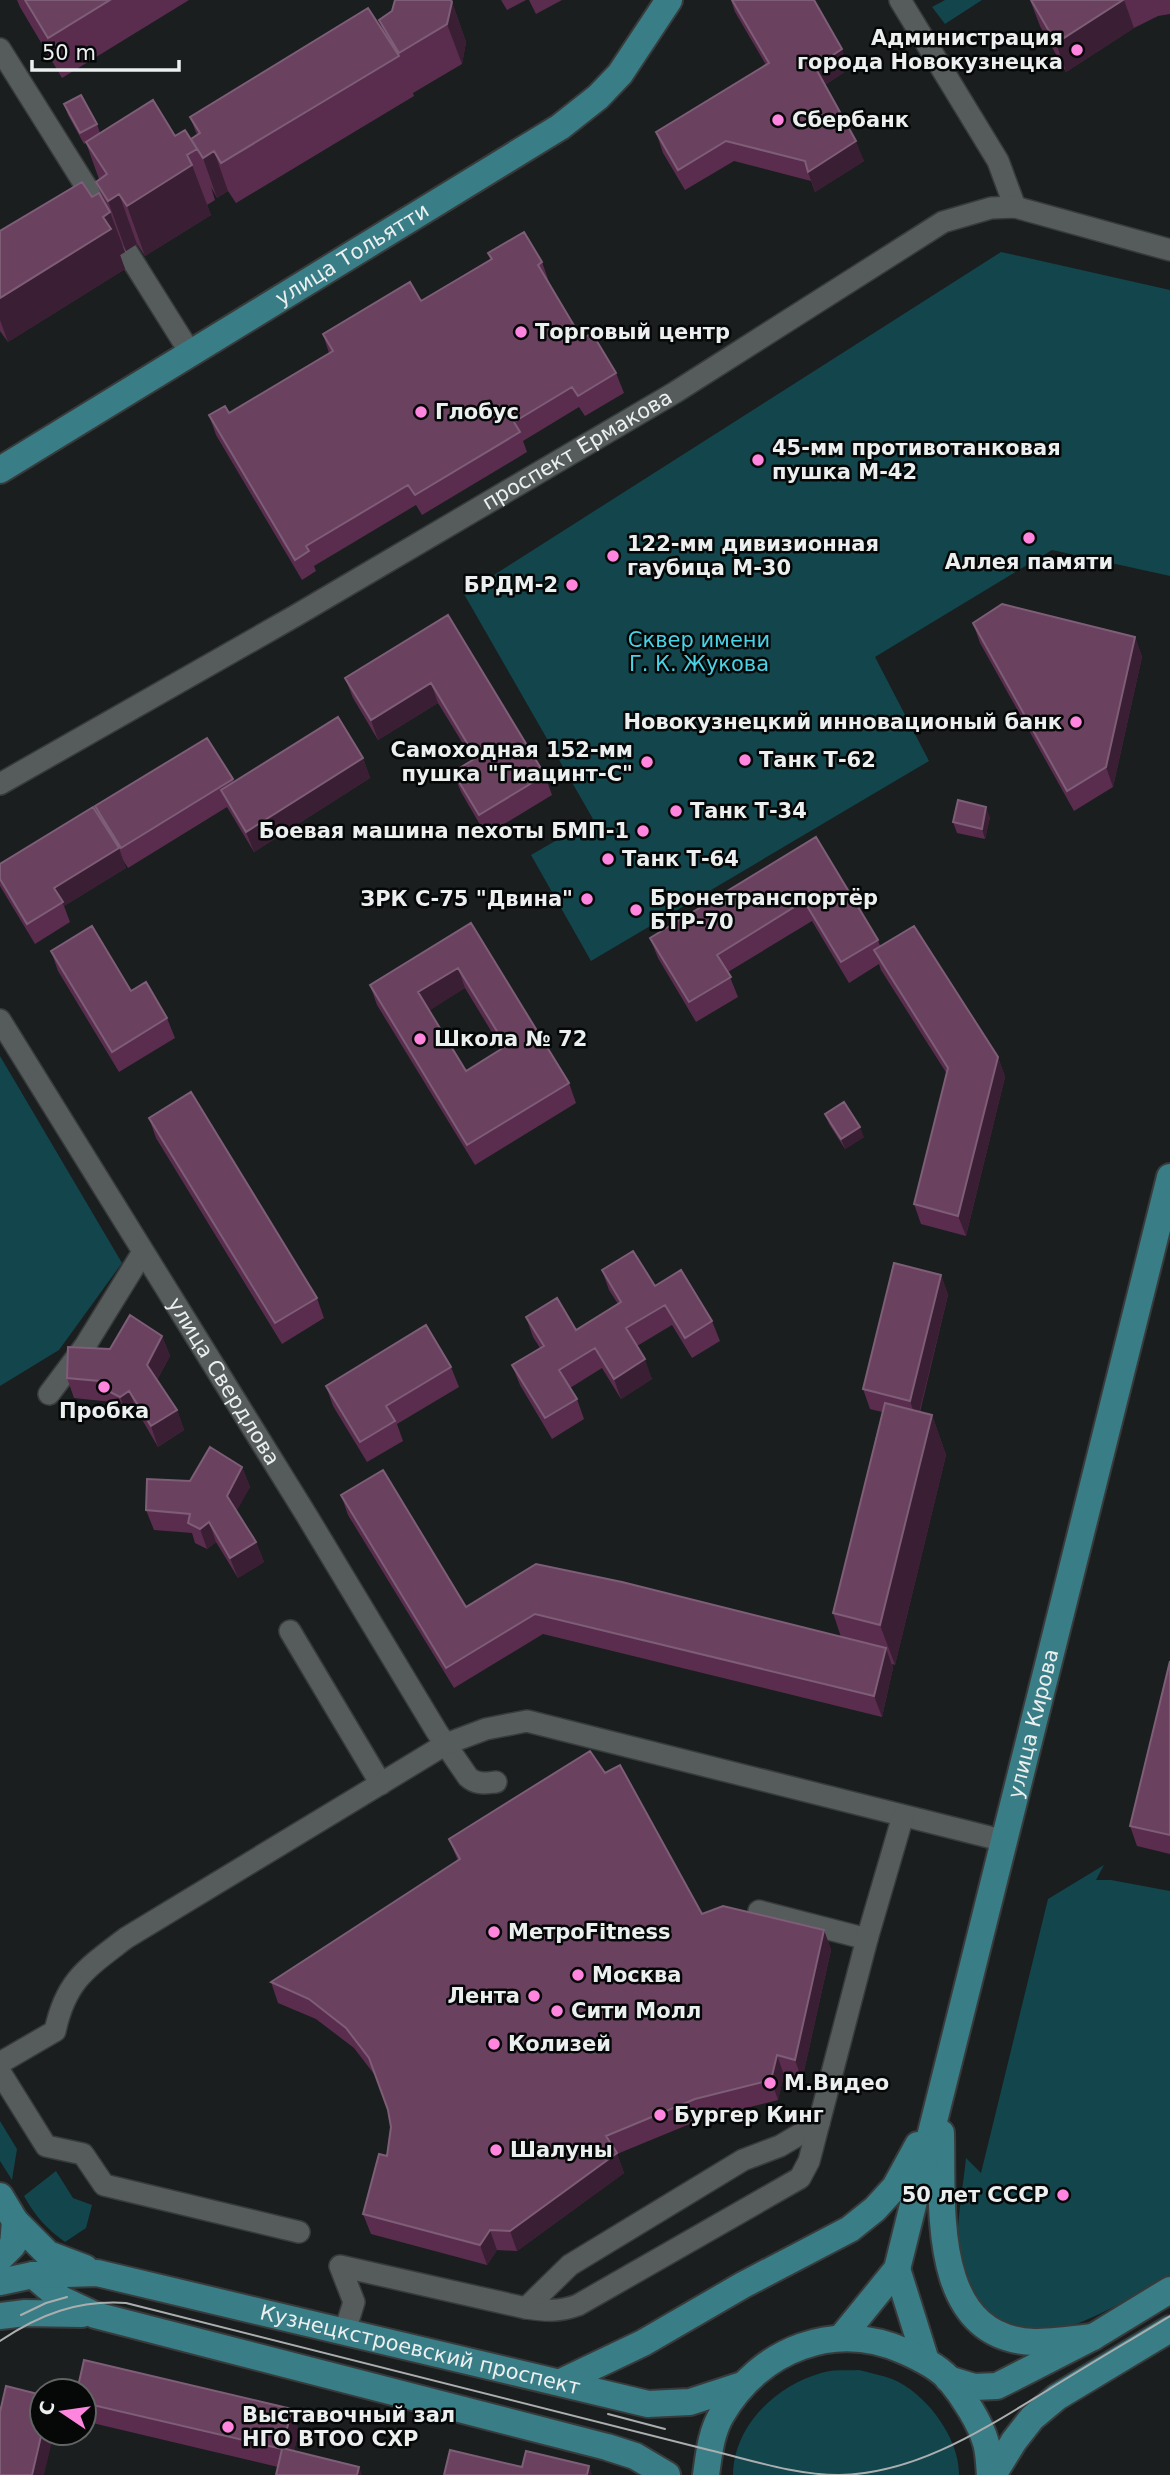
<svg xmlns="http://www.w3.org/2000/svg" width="1170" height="2475" font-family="'DejaVu Sans',sans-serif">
<rect width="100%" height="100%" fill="#1a1e1e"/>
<path fill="#12454c" d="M945,0H982L945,24L932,7Z
M1001,252L1170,290V576L1052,550L875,657L929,761L591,961L531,855L593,819L464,594Z
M0,1056L122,1263L59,1350L0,1386Z
M1104,1865L1096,1880H1111L1170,1891V2275C1139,2294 1068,2336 1032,2334C1019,2333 1004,2325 993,2318C974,2307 960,2282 958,2260C955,2233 963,2187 966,2158L981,2173L1048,1899Z
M0,2121L17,2149L12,2180L0,2161Z
M56,2171L73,2198L92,2205L86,2228L65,2242C47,2229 35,2216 24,2196Z
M859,2370C870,2373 881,2375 892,2379C925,2392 960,2438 959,2475H733C734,2425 776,2386 821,2373C833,2369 847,2371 859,2370Z"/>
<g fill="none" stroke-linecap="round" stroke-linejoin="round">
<defs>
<g id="minor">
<path d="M900,0L998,161L1015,207"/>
<path d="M0,49L191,354"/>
<path id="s1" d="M0,784L295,616L674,393L943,222L991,208L1015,207L1170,250"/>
<path id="s2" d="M0,1020L307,1516L437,1732L468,1777C477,1785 485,1783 496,1782"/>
<path d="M49,1394L85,1346L143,1252"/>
<path d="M290,1631L381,1784"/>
<path d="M759,1911L867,1939"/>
<path d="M0,2063L55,2031C66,1980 87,1968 126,1938L446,1744L486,1729L527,1721L1005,1841"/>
<path d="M0,2072L46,2146L83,2154L104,2185L299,2232"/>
<path d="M526,2308L570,2265L743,2160L780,2146L819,2123"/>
<path d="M345,2331L354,2302L340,2266L526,2308C546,2311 559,2312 578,2305L800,2178L809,2161L867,1939L903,1816"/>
</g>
<g id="major">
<path id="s3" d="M0,470L560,127L598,97L620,74L669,0"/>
<path d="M941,2133C943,2205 929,2338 1034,2342C1053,2342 1073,2339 1093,2337"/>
<path d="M0,2196L15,2221L20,2237"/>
<path d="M15,2221L48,2254L85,2268"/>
<path d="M0,2258L13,2245L15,2221"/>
<path d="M897,2269L926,2361"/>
<path d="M33,2275L61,2299L95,2315L607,2447L635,2456L667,2475"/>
<path id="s4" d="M0,2282L33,2275L97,2273L648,2404L690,2402L742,2385"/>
<path d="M0,2316L25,2313L82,2314"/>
<path id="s5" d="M841,2338L897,2269L1170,1177"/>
<path d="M948,2379L974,2387L997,2386L1093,2337L1170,2290"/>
<path d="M561,2382L643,2343L743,2285L850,2229L875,2209L895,2187L918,2145"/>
<path d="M706,2475C709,2454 711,2432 722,2414C760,2349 835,2320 904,2351C920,2358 937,2366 949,2379C963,2396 980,2422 986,2443C989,2453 989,2465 990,2475"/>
<path d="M993,2475L1014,2441L1032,2418L1057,2397L1170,2329"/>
</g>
</defs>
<use href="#minor" stroke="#383b3b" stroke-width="24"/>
<use href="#major" stroke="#383b3b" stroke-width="30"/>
<use href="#minor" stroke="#565b5c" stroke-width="21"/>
<use href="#major" stroke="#397d86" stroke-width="26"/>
<path stroke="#abaeae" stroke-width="2" d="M21,2315L46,2303L67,2297
M0,2341C40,2314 78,2300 126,2303L709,2450C751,2460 795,2475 839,2475C916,2474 984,2429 1048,2390C1088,2365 1129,2341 1170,2316
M608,2414L665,2429"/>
</g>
<path fill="#5a2d4f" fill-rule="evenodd" d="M17,0H189L62,78L20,7Z
M501,0H526L507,10Z
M529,0H562L536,14Z
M731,0H814L849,69L825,85L864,161L815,192L811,181L734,161L685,190L663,153L656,132L766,65L735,12Z
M1030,0H1170V14L1158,16L1134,28L1066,72L1040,26Z
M452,2L466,42L462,64L413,93L412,90L414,96L236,203L228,191L217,198L211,187L215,200L207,205L211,215L145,256L137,244L126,251L121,243L125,252L120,255L125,269L8,342L0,331V231L92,197L104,201L96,182L99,179L86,143L84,144L68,115L64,104L97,124L100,133L175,136L191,140L197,135L190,117L383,31L379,20Z
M488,253L542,262L549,282L582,339L616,373L624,393L585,416L579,407L523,441L527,452L422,515L416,505L314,566L316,571L302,580L216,435L209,415L229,413L329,353L323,334L421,301L490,259Z
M448,615L545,775L552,795L486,835L461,792L453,772L473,760L438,703L378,740L353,698L345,678Z
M973,623L1135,637L1142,657L1113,787L1074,811L980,643Z
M363,758L370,778L254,852L227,807L128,868L123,860L126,868L64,906L70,922L35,944L0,886V864L98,814L95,806L233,779L234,782Z
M990,817L985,839L957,833L953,822Z
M816,837L878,940L880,946L998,1057L1005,1077L966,1236L921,1224L914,1204L947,1074L881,970L879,964L849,983L812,921L728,972L738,997L696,1022L658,958L650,938Z
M471,923L569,1083L576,1103L475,1165L377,1005L370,985ZM465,988L502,1049L466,1071L429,1010Z
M51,951L131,991L167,1018L175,1038L119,1072L58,971Z
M825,1114L864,1137L845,1149L829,1124Z
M149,1118L317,1298L324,1318L282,1344L156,1138Z
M602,1270L655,1286L712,1321L720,1341L692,1358L672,1325L637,1346L652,1379L621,1399L602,1368L570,1388L577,1399L584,1419L552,1439L520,1385L512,1365L540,1348L533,1337L526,1317L576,1330L618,1304L609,1290Z
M941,1275L948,1295L920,1412L932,1415L946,1455L895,1665L892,1664L893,1668L882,1717L543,1634L454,1688L348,1515L341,1495L466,1607L841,1637L833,1613L882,1412L870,1409L863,1389Z
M162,1336L170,1356L157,1380L177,1410L184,1430L158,1447L137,1411L128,1417L116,1411L112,1402L74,1398L67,1378L110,1349Z
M451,1367L459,1387L397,1424L403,1441L367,1462L333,1406L326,1386Z
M242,1467L250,1487L236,1511L256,1542L264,1562L238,1578L216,1542L207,1549L195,1543L192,1533L154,1530L146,1510L190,1481Z
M1170,1661V1854L1137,1846L1130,1826Z
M449,1839L702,1914L824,1930L831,1950L802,2080L784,2075L778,2100L702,2119L617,2154L624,2173L517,2251L497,2250L487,2265L371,2234L363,2214L387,2156L391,2127L388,2110L377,2078L354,2048L316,2019L278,2003L271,1982L458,1861Z
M84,2391L299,2430L294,2451L278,2467L84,2421Z"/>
<path fill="#3a1e34" d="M1123,0H1124L1134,28L1066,72L1056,43Z
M452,2L466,42L462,64L447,24Z
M842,49L849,69L822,87L815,67Z
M856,141L864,161L815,192L808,172Z
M214,151L228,191L217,198L203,158Z
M192,165L211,215L145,256L127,206Z
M119,194L137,244L126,251L108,201Z
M110,212L125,252L120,255L125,269L8,342L0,320V298Z
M1135,637L1142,657L1113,787L1106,767Z
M431,683L438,703L378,740L371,720Z
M363,758L370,778L254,852L246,832Z
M986,807L990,817L985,839L982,829Z
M119,848L126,868L64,906L54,888Z
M458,968L465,988L426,1013L418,992Z
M998,1057L1005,1077L966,1236L958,1216Z
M860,1127L864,1137L845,1149L841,1139Z
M941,1275L948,1295L917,1421L910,1401Z
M162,1336L170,1356L154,1385L147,1365Z
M645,1359L652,1379L621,1399L614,1379Z
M129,1391L137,1411L128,1417L120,1397Z
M177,1410L184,1430L158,1447L151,1426Z
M932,1415L946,1455L895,1665L880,1625Z
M242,1467L250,1487L234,1516L227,1496Z
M209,1522L216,1542L207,1549L200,1529Z
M256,1542L264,1562L238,1578L230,1558Z
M886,1648L893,1668L882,1717L874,1696Z
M824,1930L831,1950L802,2080L795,2060Z
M777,2055L784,2075L778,2100L771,2080Z
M617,2153L624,2173L517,2251L510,2231Z
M490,2230L497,2250L487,2265L480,2245Z
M292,2409L299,2430L290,2469L282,2448Z
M42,2433H54L44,2475H32Z
M589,2466L592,2475H587Z
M359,2467L362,2475H357Z"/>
<path fill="#6a4260" stroke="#7e5d77" stroke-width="2" fill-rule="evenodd" d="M25,0H110L48,38Z
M395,0H451L452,2L447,24L399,53L379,20L392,11Z
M732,0H814L842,49L815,67L856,141L808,172L805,161L726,141L678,170L656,132L769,63Z
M1031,0H1123L1056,43Z
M368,8L399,56L221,163L214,151L203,158L191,139L200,133L190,117Z
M81,95L97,124L80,133L64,104Z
M153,100L175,136L185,130L197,149L187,155L192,165L127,206L119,194L108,201L96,182L107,174L86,142Z
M82,182L92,197L99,193L110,212L103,217L111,229L0,298V231Z
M524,232L542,262L538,265L582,339L592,333L616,373L578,396L572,387L514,422L520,432L415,495L408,485L306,546L309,551L295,560L209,415L225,406L229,413L333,351L323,334L410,282L421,301L492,259L488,253Z
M1002,604L1135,637L1106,767L1067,791L973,623Z
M448,615L545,775L479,815L453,772L476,758L431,683L371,720L345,678Z
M338,717L363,758L246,832L221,790Z
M207,738L233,779L121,848L95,806Z
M958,800L986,807L982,829L953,822Z
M93,807L119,848L54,888L63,902L27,924L0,879V864Z
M816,837L878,940L841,962L804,901L717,955L731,977L689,1002L650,938Z
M471,923L569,1083L467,1145L370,985ZM458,968L506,1046L466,1071L418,992Z
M92,926L131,991L146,982L167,1018L112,1052L51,951Z
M914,926L998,1057L958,1216L914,1204L948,1068L874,950Z
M191,1092L317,1298L275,1323L149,1118Z
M844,1102L860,1127L841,1139L825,1114Z
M633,1251L655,1286L681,1270L712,1321L685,1338L665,1305L626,1328L645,1359L614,1379L595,1348L559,1370L577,1399L545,1418L512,1365L544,1346L526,1317L557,1298L576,1330L621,1302L602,1270Z
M894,1263L941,1275L910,1401L863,1389Z
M130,1315L162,1336L147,1365L177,1410L151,1426L129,1391L120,1397L108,1391L110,1382L67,1378L68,1347L110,1349Z
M426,1325L451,1367L386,1406L395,1421L360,1442L326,1386Z
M885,1403L932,1415L880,1625L833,1613Z
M210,1447L242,1467L227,1496L256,1542L230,1558L209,1522L200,1529L188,1523L190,1514L146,1510L147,1479L190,1481Z
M383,1470L466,1607L536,1564L622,1582L886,1648L874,1696L535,1614L446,1668L341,1495Z
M1170,1661V1835L1130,1826Z
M590,1751L605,1773L620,1765L702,1914L723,1906L824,1930L795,2060L777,2055L771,2080L695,2099L606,2136L617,2153L510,2231L490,2230L480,2245L363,2214L379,2154L387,2156L391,2127L388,2110L369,2058L346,2028L309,1999L271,1982L460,1859L449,1839Z
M84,2360L292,2409L282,2448L359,2467L357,2475H276L282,2449L84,2403V2391H77Z
M6,2386L42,2395V2432L32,2475H0V2412Z
M450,2450L522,2467L526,2451L589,2466L587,2475H444Z"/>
<g fill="#ff85de" stroke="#060808" stroke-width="2.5">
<circle cx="1077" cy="50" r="7"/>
<circle cx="778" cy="120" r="7"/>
<circle cx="521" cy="332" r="7"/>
<circle cx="421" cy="412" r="7"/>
<circle cx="758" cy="460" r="7"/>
<circle cx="1029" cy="538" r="7"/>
<circle cx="613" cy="556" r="7"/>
<circle cx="572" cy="585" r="7"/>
<circle cx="1076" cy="722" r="7"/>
<circle cx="745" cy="760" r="7"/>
<circle cx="647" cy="762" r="7"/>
<circle cx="676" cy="811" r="7"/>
<circle cx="643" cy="831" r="7"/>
<circle cx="608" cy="859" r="7"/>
<circle cx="587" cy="899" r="7"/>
<circle cx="636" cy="910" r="7"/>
<circle cx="420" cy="1039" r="7"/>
<circle cx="104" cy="1387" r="7"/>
<circle cx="494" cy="1932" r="7"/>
<circle cx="578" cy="1975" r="7"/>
<circle cx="534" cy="1996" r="7"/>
<circle cx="557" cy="2011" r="7"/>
<circle cx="494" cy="2044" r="7"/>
<circle cx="770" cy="2083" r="7"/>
<circle cx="660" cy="2115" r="7"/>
<circle cx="496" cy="2150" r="7"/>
<circle cx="1063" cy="2195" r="7"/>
<circle cx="228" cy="2427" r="7"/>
</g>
<g text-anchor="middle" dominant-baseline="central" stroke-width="5" stroke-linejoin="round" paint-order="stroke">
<g font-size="21" font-weight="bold" fill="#ecefef" stroke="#060808" text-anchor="start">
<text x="1063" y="38" text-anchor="end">Администрация<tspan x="1063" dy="24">города Новокузнецка</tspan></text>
<text x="792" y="120">Сбербанк</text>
<text x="535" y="332">Торговый центр</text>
<text x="435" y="412">Глобус</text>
<text x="772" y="448">45-мм противотанковая<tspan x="772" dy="24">пушка М-42</tspan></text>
<text x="627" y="544">122-мм дивизионная<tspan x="627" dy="24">гаубица М-30</tspan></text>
<text x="1029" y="562" text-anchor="middle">Аллея памяти</text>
<text x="558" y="585" text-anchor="end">БРДМ-2</text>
<text x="1062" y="722" text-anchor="end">Новокузнецкий инновационый банк</text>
<text x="633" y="750" text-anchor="end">Самоходная 152-мм<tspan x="633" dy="24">пушка "Гиацинт-С"</tspan></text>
<text x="759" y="760">Танк Т-62</text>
<text x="690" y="811">Танк Т-34</text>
<text x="629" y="831" text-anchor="end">Боевая машина пехоты БМП-1</text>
<text x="622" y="859">Танк Т-64</text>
<text x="650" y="898">Бронетранспортёр<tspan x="650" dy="24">БТР-70</tspan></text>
<text x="573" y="899" text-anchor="end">ЗРК С-75 "Двина"</text>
<text x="434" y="1039">Школа № 72</text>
<text x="104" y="1411" text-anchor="middle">Пробка</text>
<text x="508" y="1932">МетроFitness</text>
<text x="592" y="1975">Москва</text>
<text x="520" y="1996" text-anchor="end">Лента</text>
<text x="571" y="2011">Сити Молл</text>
<text x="508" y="2044">Колизей</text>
<text x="784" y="2083">М.Видео</text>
<text x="674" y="2115">Бургер Кинг</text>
<text x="510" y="2150">Шалуны</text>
<text x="1049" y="2195" text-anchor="end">50 лет СССР</text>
<text x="242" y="2415">Выставочный зал<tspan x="242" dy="24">НГО ВТОО СХР</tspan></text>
</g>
<g font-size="21" fill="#ecefef" stroke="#060808">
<text stroke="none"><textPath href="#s3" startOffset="413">улица Тольятти</textPath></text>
<text stroke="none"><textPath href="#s1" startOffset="667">проспект Ермакова</textPath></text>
<text stroke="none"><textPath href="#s2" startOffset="425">улица Свердлова</textPath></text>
<text stroke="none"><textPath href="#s5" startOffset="651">улица Кирова</textPath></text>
<text stroke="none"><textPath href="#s4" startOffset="430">Кузнецкстроевский проспект</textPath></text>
</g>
<g font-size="21" fill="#48d3e6" stroke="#060808">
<text x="699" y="640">Сквер имени<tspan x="699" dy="24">Г. К. Жукова</tspan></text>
</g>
</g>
<g transform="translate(63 2412) rotate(283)"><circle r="33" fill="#060808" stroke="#626464" stroke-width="2"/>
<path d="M0-5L12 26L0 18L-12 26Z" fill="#ff85de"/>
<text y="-10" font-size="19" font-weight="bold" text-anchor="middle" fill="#ecefef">С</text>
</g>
<path d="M32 60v10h147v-10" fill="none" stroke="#ecefef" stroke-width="3.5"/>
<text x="42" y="60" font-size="21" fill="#ecefef" stroke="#060808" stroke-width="5" paint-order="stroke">50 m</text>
</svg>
